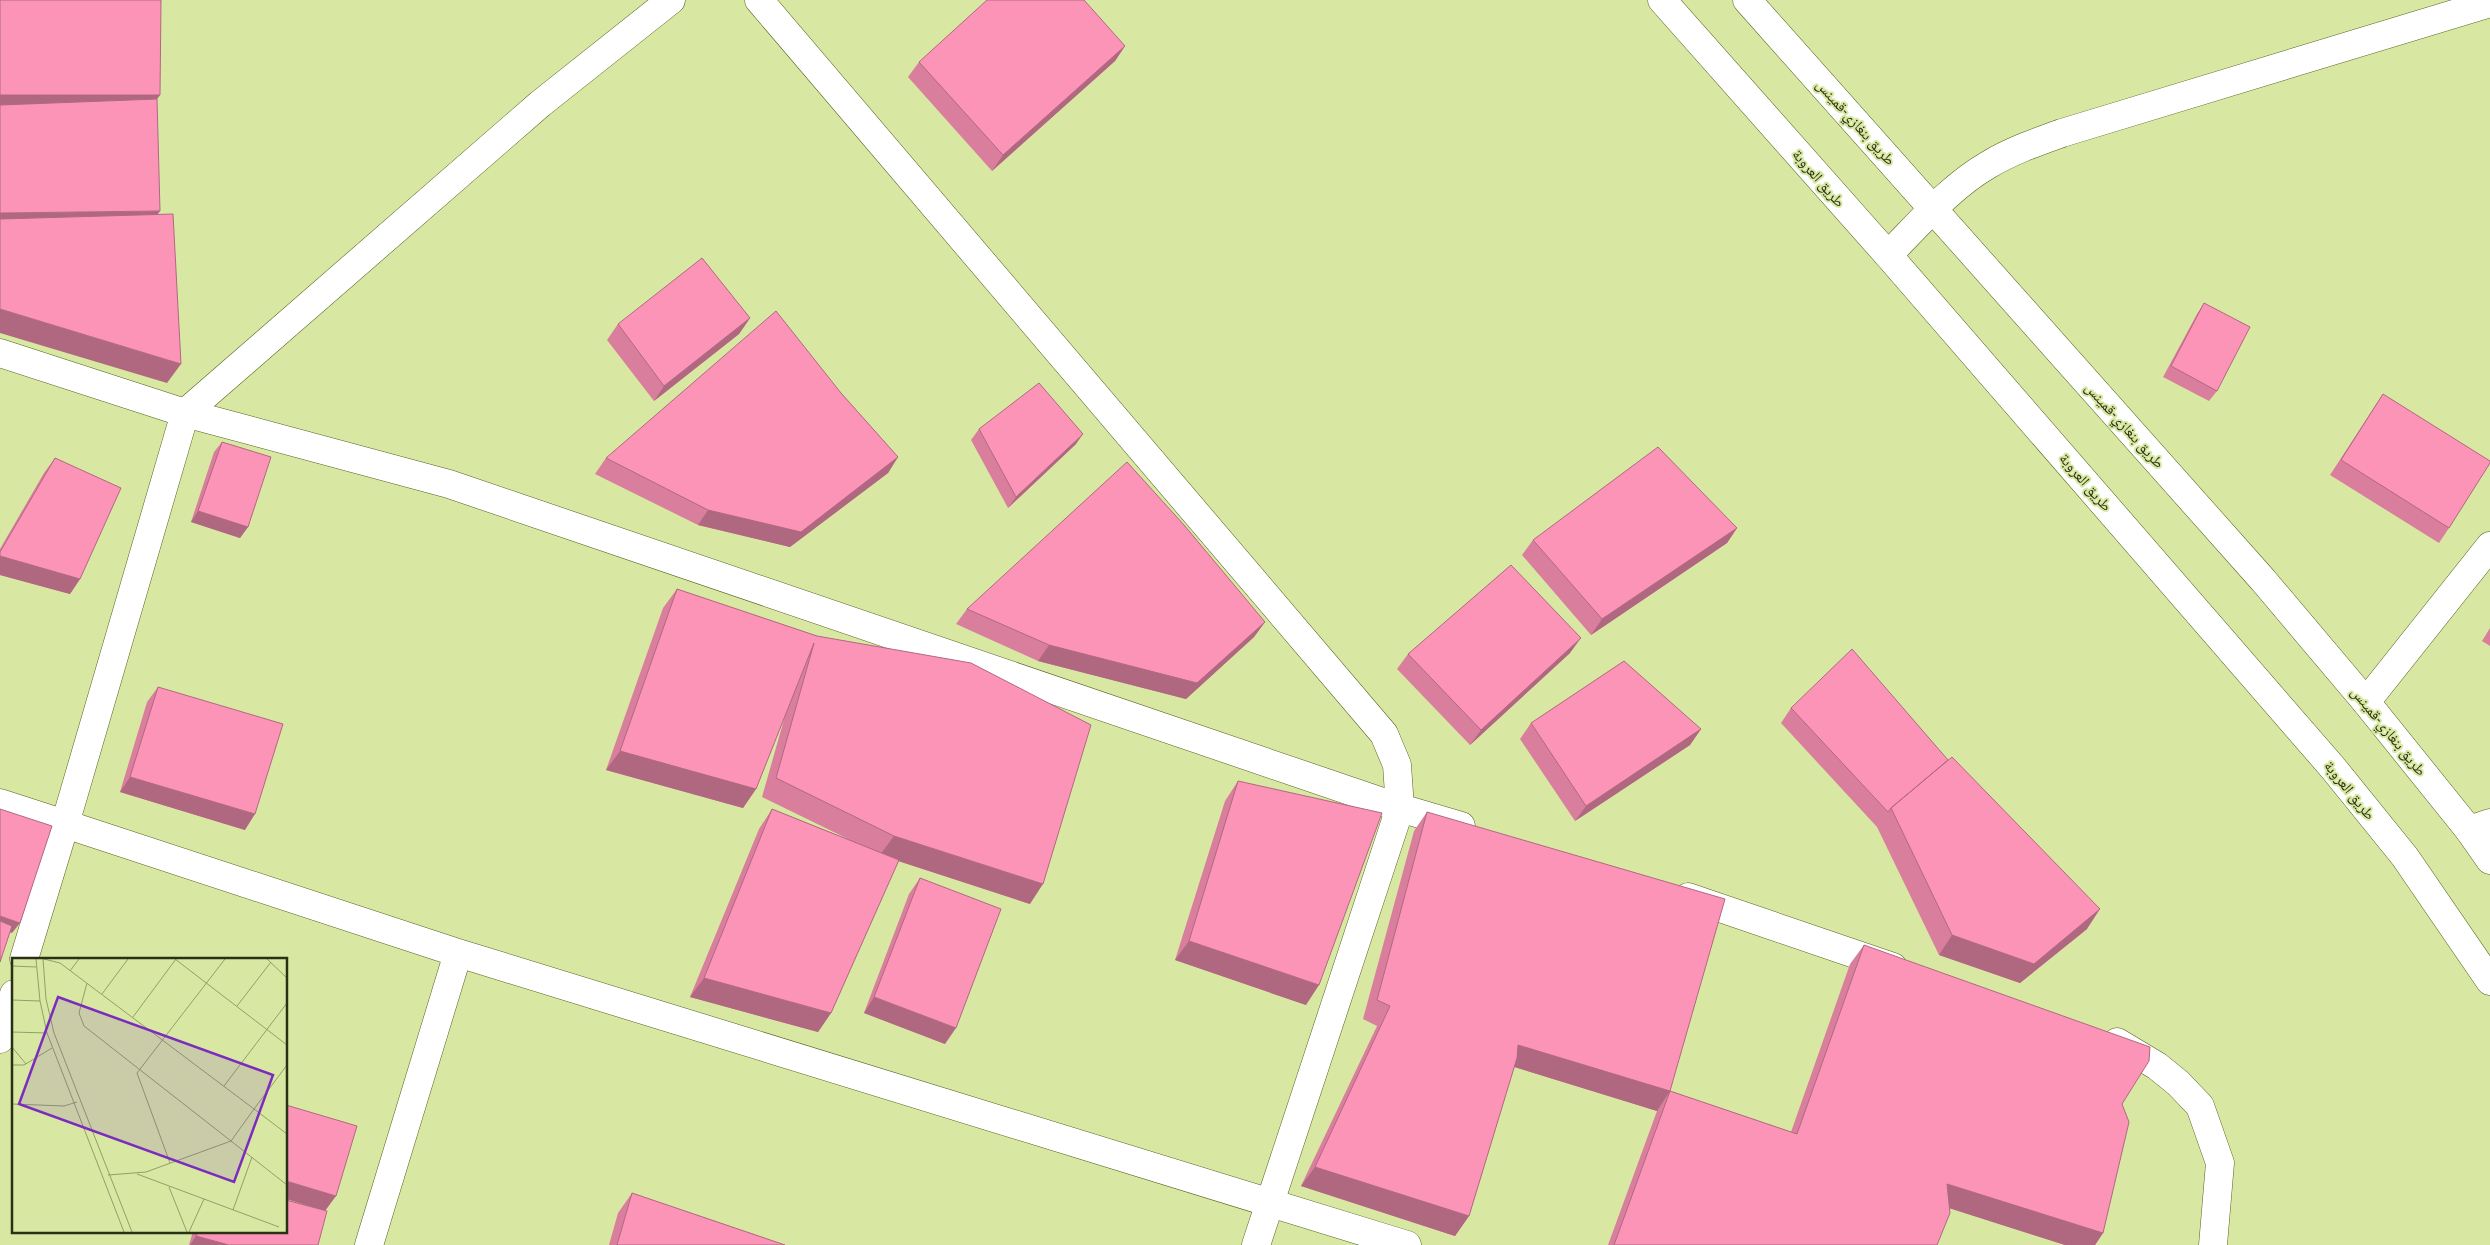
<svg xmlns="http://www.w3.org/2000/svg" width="2490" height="1245" font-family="'PT Sans Narrow','Noto Naskh Arabic',sans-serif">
<rect width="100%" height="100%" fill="#d8e8a3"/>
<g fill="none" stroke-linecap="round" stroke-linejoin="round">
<defs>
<path id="minor" d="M759,0L1384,734L1397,765L1400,808L1256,1245
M1888,255C1919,224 1950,187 1988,165C2011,151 2037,142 2062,133L2490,3
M0,353L185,413L65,824L458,953L1407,1245
M185,413L449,484L1400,808L1461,826
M185,413L540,104L671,0
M2366,702L2490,546
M0,803L65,824L24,959
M2469,830L2490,823
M1688,897L1893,967
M0,1039L14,994
M2117,1042L2157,1066L2178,1083L2200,1106L2220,1163L2213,1245
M369,1245L458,953"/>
<path id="primary" d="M1662,0L1888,255L2333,768L2405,857L2490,981
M1747,0L2263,580L2366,702L2469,830L2490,860"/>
</defs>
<use href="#minor" stroke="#55611f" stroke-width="29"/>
<use href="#primary" stroke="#55611f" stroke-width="29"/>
<use href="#minor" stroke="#fff" stroke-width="28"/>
<use href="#primary" stroke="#fff" stroke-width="28"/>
</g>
<path fill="#d97f9d" d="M1125,46L1115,61L992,171L908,77L919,62Z
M2204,303L2217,391L2209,401L2163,377L2197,314Z
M750,318L739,334L654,401L607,340L618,324Z
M841,393L898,457L888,473L790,547L698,525L595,474L606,458Z
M2383,394L2449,528L2439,543L2330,475L2373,409Z
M979,429L1076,444L1008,508L971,440Z
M222,442L248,527L240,538L191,522L214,452Z
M55,458L80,579L70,594L0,575V549L44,473Z
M1737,528L1727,543L1591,635L1522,555L1533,540Z
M677,589L817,636L1030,904L898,861L831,1013L818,1032L690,997L759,829L772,809L850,840L762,797L785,716L756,789L743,808L606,770L663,608Z
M967,609L1265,622L1254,637L1186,699L1038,661L956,624Z
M2490,628V646L2482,641Z
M1570,653L1470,745L1397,669L1408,654Z
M158,687L245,830L120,792L147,702Z
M1791,708L2087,929L2020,983L1939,955L1877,827L1781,723Z
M1531,723L1701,729L1690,745L1575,821L1520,739Z
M1238,781L1306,1005L1175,960L1225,801Z
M1427,812L1670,1091L1791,1132L1850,964L1864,945L2122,1104L2103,1233L2095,1245H2065L1950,1208L1937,1245H1608L1657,1111L1514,1067L1469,1216L1455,1236L1301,1186L1377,1026L1363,1019L1414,831Z
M920,878L945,1044L864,1013L909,894Z
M632,1193L785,1245H609L618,1213Z
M325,1211L318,1245H189L193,1231H286Z"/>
<path fill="#b06880" d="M1125,46L1115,61L992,171L1003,155Z
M0,95H160L146,115L0,114Z
M160,211L149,227L0,228V213Z
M0,309L181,364L167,383L0,333Z
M750,318L739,334L654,401L664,386Z
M1083,434L1076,444L1008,508L1016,497Z
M898,457L888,473L790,547L698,525L708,510Z
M198,511L248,527L240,538L191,522Z
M1737,528L1727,543L1591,635L1602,619Z
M0,556L80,579L70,594L0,575Z
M1265,622L1254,637L1186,699L1038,661L1049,645Z
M1581,638L1570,653L1470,745L1481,730Z
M1701,729L1690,745L1575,821L1586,806Z
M620,751L756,789L743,808L606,770Z
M130,777L255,814L245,830L120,792Z
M894,836L1043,884L1030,904L880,855Z
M2100,909L2087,929L2020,983L1939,955L1952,935Z
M0,916L20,923L12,933L0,929Z
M1189,941L1319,985L1306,1005L1175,960Z
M704,978L831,1013L818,1032L690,997Z
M874,997L956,1028L945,1044L864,1013Z
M1518,1045L1670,1091L1657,1111L1505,1064Z
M1315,1167L1469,1216L1455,1236L1301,1186Z
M286,1181L336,1196L325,1211L286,1199Z
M1947,1184L2103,1233L2095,1245H2065L1933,1203Z
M196,1236L229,1245H190Z"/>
<path fill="#fc94b7" stroke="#b06880" d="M0,0H161L160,95H0Z
M987,0H1084L1125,46L1003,155L919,62Z
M157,99L160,211L0,213V105Z
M173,214L181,364L0,309V219Z
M702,258L750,318L664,386L618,324Z
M2204,303L2250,327L2217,391L2171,366Z
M776,311L841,393L898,457L801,532L708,510L606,458Z
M1039,383L1083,434L1016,497L979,429Z
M2383,394L2490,461V463L2449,528L2341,460Z
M222,442L271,457L248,527L198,511Z
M1658,447L1737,528L1602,619L1533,540Z
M55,458L121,488L80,579L0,556V552Z
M1127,462L1184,525L1265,622L1197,683L1049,645L967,609Z
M1511,565L1581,638L1481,730L1408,654Z
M677,589L817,636L971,663L1091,725L1043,884L894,836L776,778L814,643L756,789L620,751Z
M1852,649L1948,760L1891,808L1888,812L1791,708Z
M1624,661L1701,729L1586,806L1531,723Z
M158,687L283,724L255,814L130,777Z
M1952,757L2100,909L2034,964L1952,935L1891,808Z
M1238,781L1382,813L1319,985L1189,941Z
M0,809L52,826L20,923L0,916Z
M772,809L899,860L831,1013L704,978Z
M1427,812L1725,899L1670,1091L1518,1045L1517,1058L1469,1216L1315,1167L1390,1006L1377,1000Z
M920,878L1001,909L956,1028L874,997Z
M0,921L12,926L0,962Z
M1864,945L2150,1047L2149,1061L2122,1104L2129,1122L2103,1233L1947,1184L1950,1213L1937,1245H1614L1670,1091L1797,1134Z
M286,1105L357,1126L336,1196L286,1181Z
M632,1193L785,1245H617Z
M286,1200L327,1211L318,1245H229L196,1236L198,1231H286Z"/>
<g text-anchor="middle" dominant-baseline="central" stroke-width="4" stroke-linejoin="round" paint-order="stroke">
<g font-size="15" fill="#2a3014" stroke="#d8e8a3">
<text transform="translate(1856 122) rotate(48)">طريق بنغازي-قمينس</text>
<text transform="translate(1819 178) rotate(49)">طريق العروبة</text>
<text transform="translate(2125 425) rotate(48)">طريق بنغازي-قمينس</text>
<text transform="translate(2086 482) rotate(49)">طريق العروبة</text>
<text transform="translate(2389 731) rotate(51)">طريق بنغازي-قمينس</text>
<text transform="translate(2350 790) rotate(51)">طريق العروبة</text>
</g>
</g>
<g transform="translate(12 958)">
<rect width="275" height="275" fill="#d8e8a3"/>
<path fill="none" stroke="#929e6a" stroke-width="1" d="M24,1L28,43L35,75L112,274M31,1L34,41L42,75L120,274M32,1L48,5L242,151L219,183L275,227M163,1L275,87M255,1L275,20M0,8L24,9M58,13L67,1M75,25L67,55L72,68L219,183M90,36L116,1M0,42L28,43M225,48L259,4M121,59L164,1M0,74L35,75M0,89L14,106M0,107H12L40,90M275,107L242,151L275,176M212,128L275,45M0,146L52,148L65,144M158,205L125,115L213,1M125,216L267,269M96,217L134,214L219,183M157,229L175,274M221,252L240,199M177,274L192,241"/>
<path fill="#7b2cbf" fill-opacity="0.15" stroke="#7b2cbf" stroke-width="2.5" d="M46,39L261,117L222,224L7,146Z"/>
<rect width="275" height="275" fill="none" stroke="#2a3014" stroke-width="2.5"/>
</g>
</svg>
